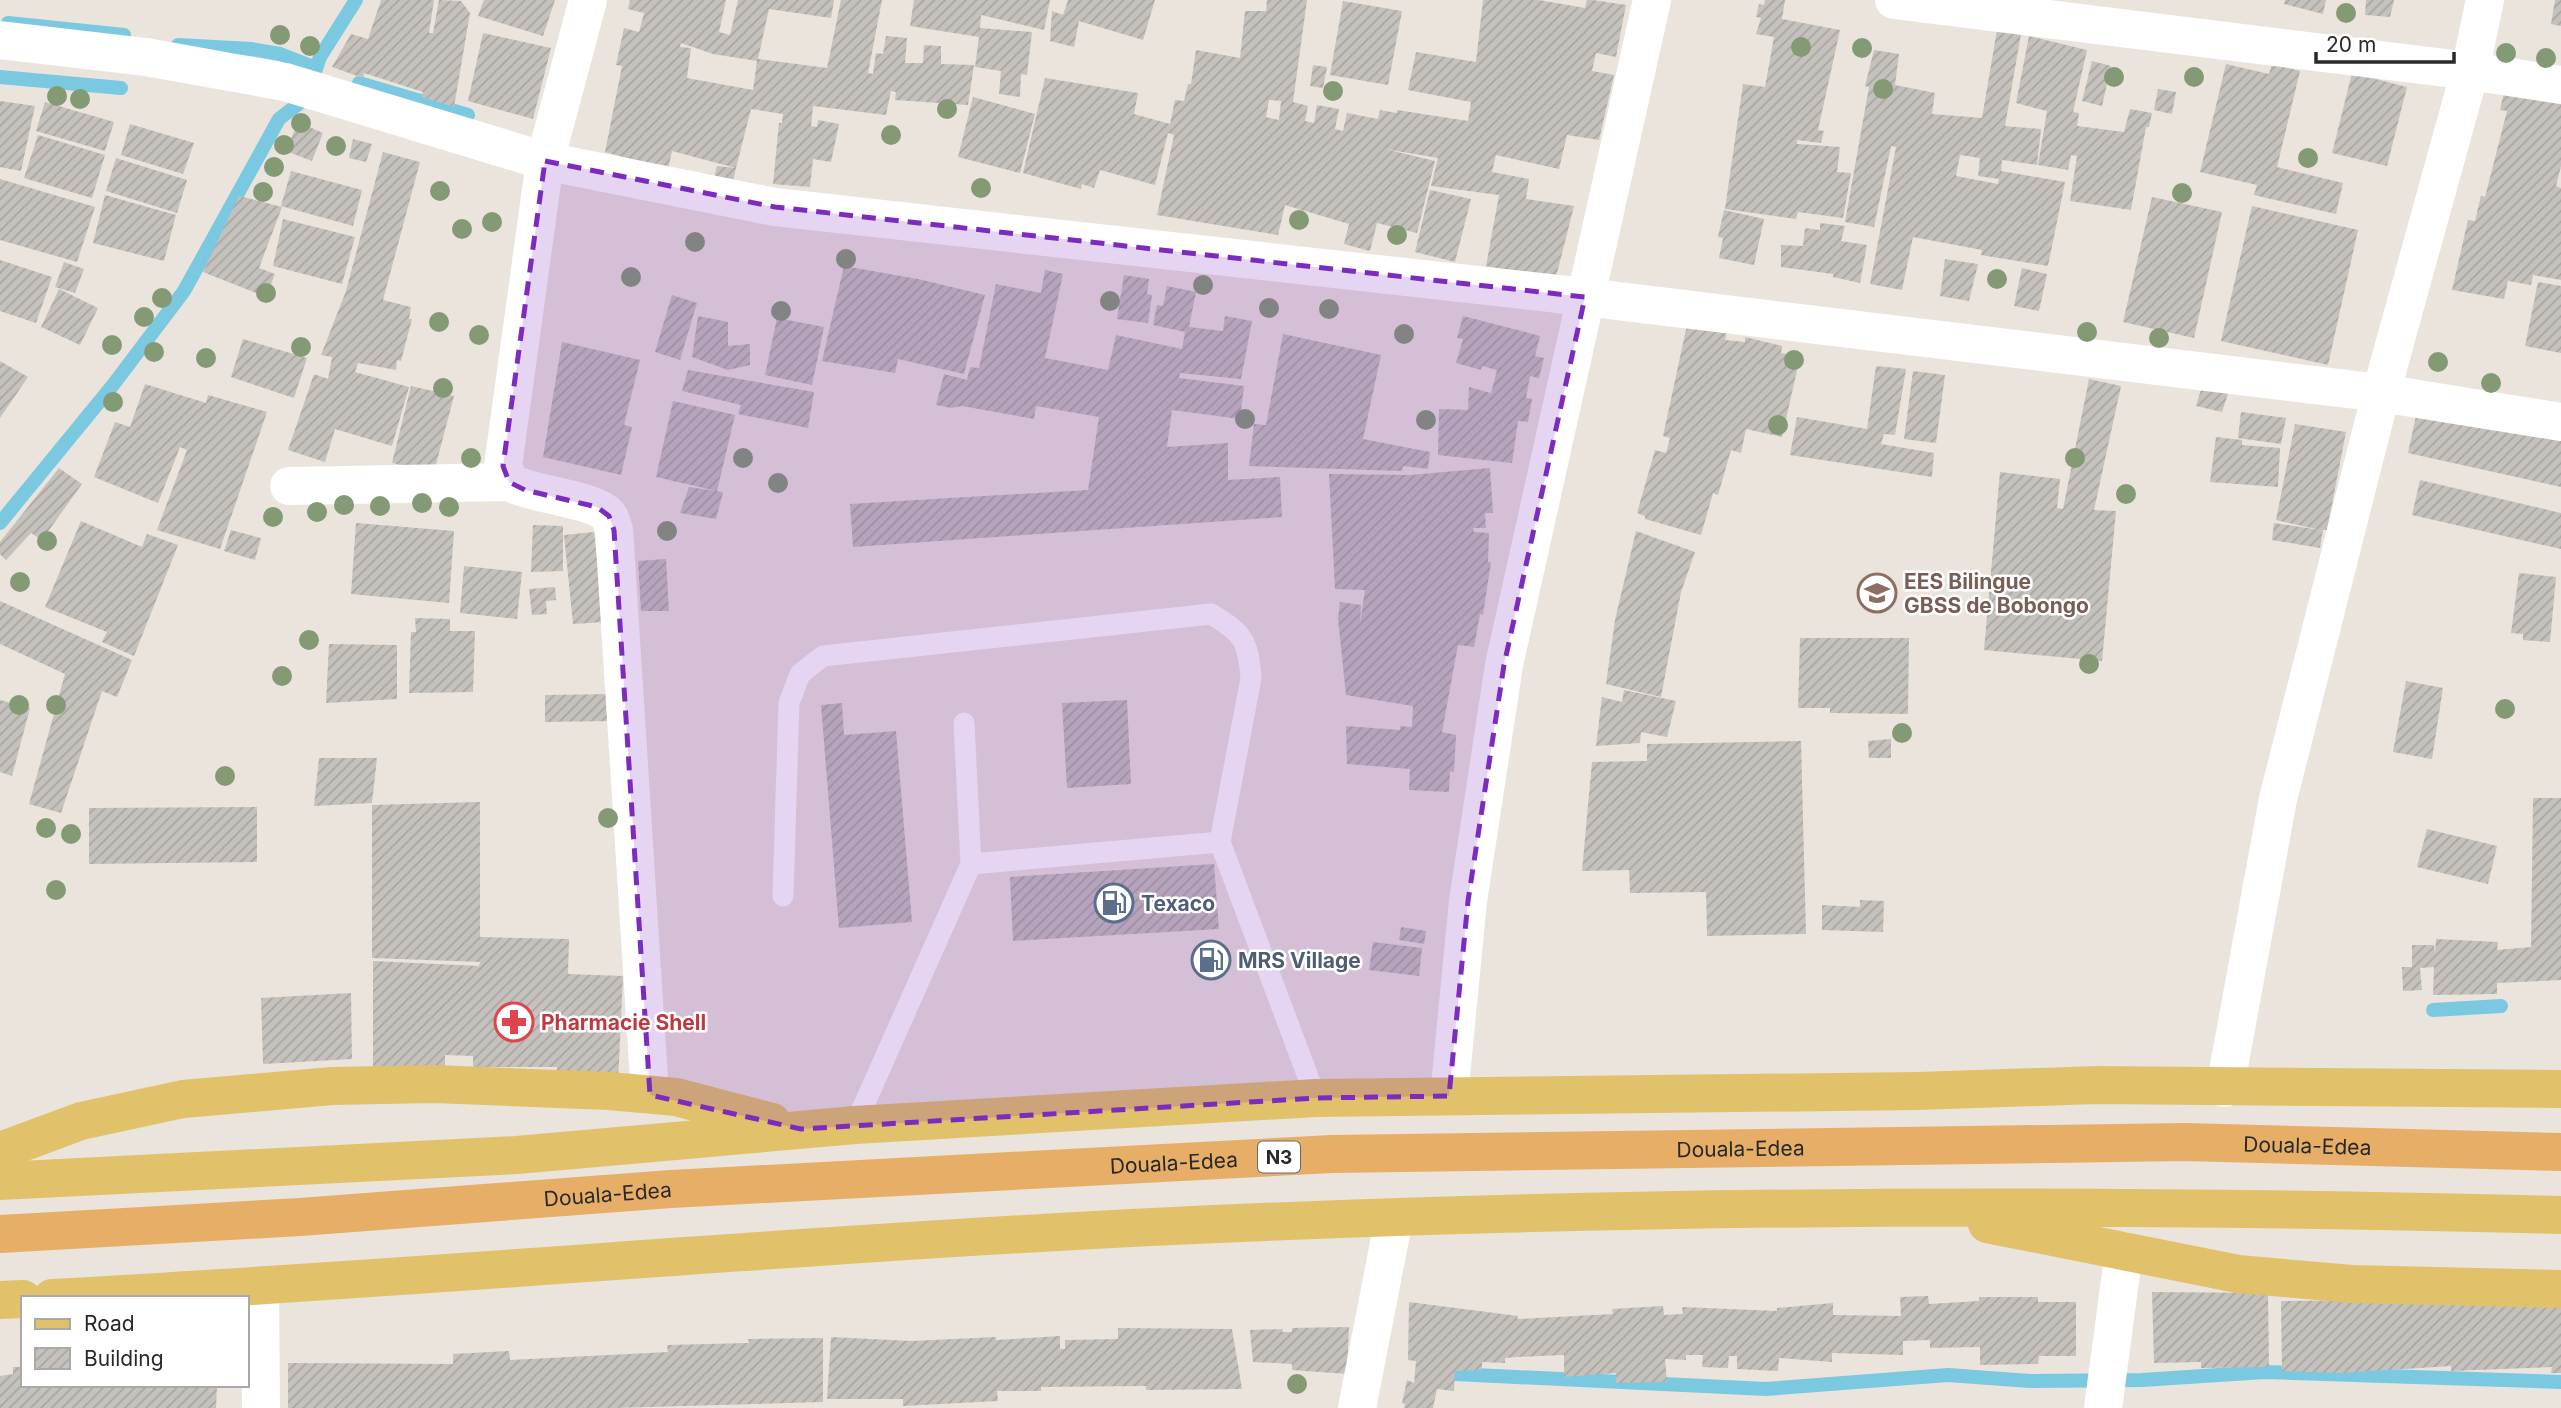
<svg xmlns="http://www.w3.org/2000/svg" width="2561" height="1408" font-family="Inter,sans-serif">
<defs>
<pattern id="building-hatch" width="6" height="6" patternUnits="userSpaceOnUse" patternTransform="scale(1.75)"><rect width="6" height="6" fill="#c5c1bc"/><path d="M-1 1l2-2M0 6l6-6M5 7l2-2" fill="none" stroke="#a9a6a2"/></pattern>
</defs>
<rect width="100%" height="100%" fill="#eae4dc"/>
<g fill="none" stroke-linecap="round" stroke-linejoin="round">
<path stroke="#7ac9e1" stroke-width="14" d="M8,23L124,35
M178,45L251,49L280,54L316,68
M0,77L121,88
M359,83L468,115
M0,523L113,385L184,291L279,119L306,98L320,57L356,0
M2433,1010L2501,1006
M1455,1374L1766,1389L1948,1375L2030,1381L2142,1380L2265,1372L2561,1382"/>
</g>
<path fill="url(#building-hatch)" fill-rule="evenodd" d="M381,0H434L429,33H433L439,0L461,1L470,13L454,107L422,97L423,92L364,73L363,78L332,67L351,34L368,39Z
M484,0H555L543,36L478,16Z
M630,0H726L719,32L730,35L738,0H834L831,18L769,9L758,59L827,68L841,0H882L868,73L873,74L876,53L883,54L886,36L907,38L905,63H923L924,45L941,46V64L974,65L968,105L895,100L896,92L891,91L886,115L813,106L811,126L817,127L818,120L839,124L831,162L813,159L810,187L773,184L779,123H782L783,114L751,109L736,168L672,151L668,169L605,152L622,66L616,65L624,28L639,32L644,13L628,9ZM681,43L713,54L757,61L753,90L687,78L691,48L680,47Z
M914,0H1050L1044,30L981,15L980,28L1032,32L1027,75L1021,74L1020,97L999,94L1001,71L975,67L979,37L910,26Z
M1068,0H1155L1143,40L1079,21L1074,47L1050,41L1052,11L1063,15Z
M1267,0H1307L1293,102L1308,106L1305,121L1314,123L1317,105L1339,109L1335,129L1343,131L1347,113L1378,119L1380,110L1397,113V110L1468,121L1471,102L1408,90L1416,52L1476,62L1483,0H1539L1585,8L1587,0H1593L1626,5L1616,57L1596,53L1592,71L1614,75L1599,140L1567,135L1559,169L1496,155L1492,172L1529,179L1526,199L1574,206L1555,281L1486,266L1499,195L1431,186L1438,158L1385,149L1435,161L1417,233L1377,223L1370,251L1344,244L1349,224L1285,205L1278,235L1157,215L1174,135L1168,133L1155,185L1100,170L1094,188L1082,184L1081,189L1023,173L1045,78L1138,93L1134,114L1170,124L1175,100L1184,101L1188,84H1191L1196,50L1240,58L1245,11H1266ZM1269,100L1281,101L1279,120L1266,117Z
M1765,0H1785L1782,19L1840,30L1818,130L1824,131L1821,143L1797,140V144L1840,147L1837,172L1851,173L1843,218L1798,212L1796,219L1725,209L1743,84L1765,87L1774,37L1756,34L1761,18L1756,17L1759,4L1764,5Z
M2285,0H2326L2323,14L2284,4Z
M2366,0H2394L2390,17L2365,15Z
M2555,0H2561V26L2551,24Z
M1343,1L1402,11L1388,85L1330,75Z
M1997,30L2021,34L2005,126L2041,129L2037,165L2002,160L2001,171L2065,182L2048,266L1981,255L1982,250L1913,237L1902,290L1870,284L1896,147L1891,146L1874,227L1845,222L1869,87L1865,86L1874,50L1899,54L1895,85L1935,93L1932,114L1982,118ZM1960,155L1980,158L1978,176L1999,179L1998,184L1956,176Z
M483,33L551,48L533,119L468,101Z
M2029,36L2087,50L2073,112L2079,113L2077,126L2124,132L2130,109L2152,113L2149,127H2146L2131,210L2070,201L2077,156L2071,155L2068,170L2038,165L2047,111L2016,103Z
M2092,61L2111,66L2102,106L2082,101Z
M2226,64L2269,74L2272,64L2300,71L2277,167L2343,183L2336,214L2254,195L2257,185L2200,172Z
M1313,65L1327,67L1323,88L1310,86Z
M2352,73L2407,87L2387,166L2332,153Z
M2507,79L2561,102V166L2556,186L2561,188V280L2533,275L2531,285L2508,281L2504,299L2452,290L2468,220L2475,221L2481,196L2485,197L2507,111L2500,110Z
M2158,89L2176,92L2172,114L2154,110Z
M973,97L1035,114L1020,173L958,157Z
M0,101L35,106L21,171L0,167Z
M45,102L114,122L105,151L36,131Z
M298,122L323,133L312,161L286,151Z
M130,124L194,143L183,174L121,155Z
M38,135L105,155L92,198L24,178Z
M353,139L372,144L366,162L349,158Z
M383,152L420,162L383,300L411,307L409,319H412L401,361L397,360L396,370L358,363L355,372L409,387L392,446L335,429L325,462L288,450L314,374L328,379L332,357L321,355L346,291Z
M116,158L187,180L177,213L106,191Z
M717,166L736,168L732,186L713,182Z
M291,171L362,190L353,226L281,206Z
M0,179L95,207L77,262L0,240Z
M1430,190L1471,199L1455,262L1415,252Z
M105,195L176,215L164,261L93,243Z
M239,196L282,207L259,268L275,274L266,297L203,272Z
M2152,197L2222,212L2194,338L2123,322Z
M2252,206L2358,230L2328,365L2221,341Z
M1724,210L1764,219L1754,265L1719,258L1723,238L1718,237Z
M283,219L355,237L342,284L273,266Z
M1820,223L1845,226L1841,241L1867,245L1860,283L1833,277V274L1781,267V245L1803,246L1805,228L1820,230Z
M1945,259L1978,264L1969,301L1940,296Z
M0,260L52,277L36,323L0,311Z
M64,262L84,269L75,293L55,287Z
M844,266L918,279L985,295L964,374L898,359L895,373L822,361Z
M2022,268L2047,274L2039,311L2014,306Z
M1045,270L1063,274L1045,358L1108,370L1116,335L1182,349L1185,332L1153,325L1157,305L1163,306L1167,286L1196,292L1189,327L1223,331L1225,316L1252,321L1241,379L1180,373L1179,378L1244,386L1240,419L1172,410L1167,447L1228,443V480L1280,477L1282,517L853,547L850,504L1088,490L1099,417L1036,406L1034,419L962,406L951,408L936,405L944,374L967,380L970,367L979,368L996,284L1041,293Z
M1124,275L1149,279L1147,294L1152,295L1148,323L1117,319Z
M2538,282L2561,286V353L2525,346Z
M59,289L98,308L80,345L41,327Z
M672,295L697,303L680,360L655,352Z
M1690,311L1729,320L1725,340L1745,342V337L1782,346L1781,353L1800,357L1782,437L1746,429L1741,453L1731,450L1718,495L1713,493L1701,535L1645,519V516L1637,513L1655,450L1666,453L1670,438L1663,436Z
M698,316L728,322V346L750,344V365L728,370L692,357Z
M1463,316L1540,336L1535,356L1544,358L1539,378L1530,376L1526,398L1532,399L1528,422L1518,421L1512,463L1438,455L1439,409L1468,410L1469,387L1491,393L1497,370L1482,366L1481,370L1456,363L1463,339L1457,338Z
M777,318L824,327L812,385L765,375Z
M1283,334L1381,355L1363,439L1430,452L1428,469L1403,466L1402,471L1249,466L1254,424L1266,425Z
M243,339L307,358L294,398L231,377Z
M562,342L640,360L624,425L632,427L621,475L543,457Z
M0,361L28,377L0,418Z
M1876,366L1906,369L1895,435L1884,434L1881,444L1934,453L1932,477L1790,455L1797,417L1867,429Z
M688,370L814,392L808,428L738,414L741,405L682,391Z
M1913,371L1945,375L1936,443L1904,439Z
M2089,379L2121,386L2094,510L2116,511L2102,661L1984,650L2000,472L2060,479L2057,508L2063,509Z
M2204,379L2230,387L2222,412L2196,406Z
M145,384L206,403L208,395L267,412L220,549L157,530L187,450L180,447L158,503L94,477L115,422L130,427Z
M411,386L454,396L434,472L392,463Z
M673,401L735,415L717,491L656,477Z
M2417,411L2561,441V487L2408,453Z
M2241,412L2286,418L2281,444L2238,438Z
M2295,424L2346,432L2327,530H2323L2320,548L2272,540L2274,523L2320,530L2276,520Z
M2216,437L2242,440V445L2280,448L2278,487L2210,482Z
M59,468L82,484L42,540L31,533L6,560L0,554V542Z
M1490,468L1493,513H1485L1486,528H1473L1474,532L1489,533L1488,562H1491L1483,615L1480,614L1474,647L1458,645L1442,732L1456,735L1454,772L1450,771L1449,792L1409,790L1410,769L1347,764L1346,726L1400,730V726L1412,727L1413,706L1346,695L1338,619L1340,602L1361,605L1360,624L1365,590L1335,589L1329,474L1410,475Z
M2420,480L2561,513V549L2412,515Z
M689,487L723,492L716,519L680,513Z
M81,521L142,547L147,534L178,545L134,656L102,642L107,632L45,607Z
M356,523L454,531L449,603L351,594Z
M533,525L563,526V571L531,572Z
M231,530L261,538L255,560L224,551Z
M1636,531L1695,552L1681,592L1661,697L1606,684L1615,620Z
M594,532L604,622L573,624L564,535Z
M666,559L669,611H641L638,561Z
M464,566L522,572L517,619L460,613Z
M2519,573L2556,577L2550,642L2523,640V634L2511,633Z
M555,587L556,600L546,601L547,614L532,615L529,589Z
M0,601L132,660L117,697L102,691L61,813L29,804L65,674L0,644Z
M415,618L450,619V631H475L473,692L409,693L411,632H416Z
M1800,638H1909L1908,714L1830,713V708H1798Z
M329,644L397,645V699L326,703Z
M2406,681L2443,688L2432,759L2393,752Z
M1624,690L1676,701L1667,737L1641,732L1640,743L1596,746L1602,697L1622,702Z
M613,694L615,721L545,722V695Z
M0,700L30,708L12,776L0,772Z
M1127,700L1131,784L1067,788L1062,703Z
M842,703L844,735L896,731L912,922L839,928L821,705Z
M1891,739V758H1869L1868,741Z
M1801,741L1806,934L1707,936L1706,892L1630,893L1629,870L1582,871L1592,762L1647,761V744Z
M319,758H377L372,803L314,806Z
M2533,798H2561V980L2497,983V994L2433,995L2434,967L2420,968L2422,990L2403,991L2402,967H2412V945H2434L2435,954L2436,939L2498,942L2497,950L2531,947Z
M480,802V937L569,939L568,974L623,976L618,1084L556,1082L557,1067H473V1056L445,1055V1072L373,1073V961L479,966L480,962L372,958V805Z
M257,807V862L89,864V808Z
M2427,829L2497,846L2488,884L2417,867Z
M1214,864L1219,929L1013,941L1010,877Z
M1860,900L1884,901L1883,932L1822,930V905L1860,907Z
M1401,927L1426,931L1424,944L1399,940Z
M1373,942L1422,948L1419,976L1369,970Z
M351,993L352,1059L263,1064L261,998Z
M2152,1292L2268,1293L2269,1367L2201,1368V1362L2154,1363Z
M1928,1296L1929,1304L1979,1301V1297H2038V1302H2076V1356H2039L2038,1364L1980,1365V1347L1930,1348V1340L1903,1341V1355L1832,1353V1362L1779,1358L1778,1371L1737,1369V1356H1729L1728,1368L1702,1367L1703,1355H1686V1360L1665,1359L1667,1382L1616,1383V1373L1564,1377V1355L1517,1357L1505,1358V1363L1482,1362V1370L1455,1371L1454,1391L1437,1389L1433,1408H1404L1405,1404L1402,1403L1407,1380L1414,1383L1416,1361L1408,1360L1409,1302L1518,1316L1517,1319L1613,1314L1612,1309L1663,1306L1664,1315L1683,1314L1682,1307L1777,1311V1308L1833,1303V1315L1901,1316L1900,1297Z
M2561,1298V1373H2551L2552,1367L2451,1371V1366L2340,1373L2282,1371L2281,1301Z
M1349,1327L1347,1374L1292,1370V1364L1253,1362L1250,1330L1283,1329L1282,1332H1292V1328Z
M1118,1328L1232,1329L1242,1389L1146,1390V1386L1041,1387V1391H997L998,1401L903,1406V1399H827L831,1337L911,1341L996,1337V1340L1060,1336V1349H1065V1340L1118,1339Z
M823,1338V1402L615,1408H288V1363L453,1364V1354L509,1351L510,1360L668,1352L667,1345L749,1343L748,1339Z
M13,1367H23V1385H217L216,1408H0V1376L13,1374Z"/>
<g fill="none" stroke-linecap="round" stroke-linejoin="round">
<path stroke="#fff" stroke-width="21" d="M971,864L1220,842
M783,896L789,703L800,674L823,656L1211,614C1243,633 1248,640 1251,678L1220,842L1316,1098
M855,1125L971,864L964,723"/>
<path stroke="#fff" stroke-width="38" d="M588,0L545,161L503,466L509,482C533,495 594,499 608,515C611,518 612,525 614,530L650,1095
M1894,0L2470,71L2561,85
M0,40L146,57L285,82L545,161L775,207L1585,297L2381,393L2561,422
M289,486L509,482
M2225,1088L2278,799L2381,393L2470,71L2485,0
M1449,1096L1468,901L1504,665L1652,0
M260,1287L261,1408
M1357,1408L1394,1218
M2103,1408L2124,1251"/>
<path stroke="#e1c26a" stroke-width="38" d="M0,1151L81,1121L183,1099L332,1086L433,1084L609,1091L676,1097L772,1122
M0,1181L517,1155L855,1125L1316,1098L1918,1091L2097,1085L2561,1089
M1987,1224L2238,1274L2352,1284L2561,1289
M52,1298C426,1278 799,1244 1173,1226C1635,1204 2098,1203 2561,1215
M0,1300L23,1299"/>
<path stroke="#e7ae68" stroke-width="38" id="s1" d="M0,1234L300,1217L671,1189L1332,1154L2185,1142L2561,1152"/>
</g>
<g fill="#849a75">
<circle cx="2346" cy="13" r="10"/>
<circle cx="280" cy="35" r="10"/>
<circle cx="310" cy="46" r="10"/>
<circle cx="1801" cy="47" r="10"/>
<circle cx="1862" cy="48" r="10"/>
<circle cx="2506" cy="53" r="10"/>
<circle cx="2546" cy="58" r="10"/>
<circle cx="2114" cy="77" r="10"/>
<circle cx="2194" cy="77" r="10"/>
<circle cx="1883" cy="89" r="10"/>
<circle cx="1333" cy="91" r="10"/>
<circle cx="57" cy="96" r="10"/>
<circle cx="80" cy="99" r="10"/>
<circle cx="947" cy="109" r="10"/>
<circle cx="301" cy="123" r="10"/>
<circle cx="891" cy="135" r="10"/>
<circle cx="284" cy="145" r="10"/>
<circle cx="336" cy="146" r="10"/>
<circle cx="2308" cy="158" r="10"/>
<circle cx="274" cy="167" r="10"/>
<circle cx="981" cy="188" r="10"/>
<circle cx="440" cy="191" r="10"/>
<circle cx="263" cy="192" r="10"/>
<circle cx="2182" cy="193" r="10"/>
<circle cx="1299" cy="220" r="10"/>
<circle cx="492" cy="222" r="10"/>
<circle cx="462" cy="229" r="10"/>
<circle cx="1397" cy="235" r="10"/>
<circle cx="695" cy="242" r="10"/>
<circle cx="846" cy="259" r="10"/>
<circle cx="631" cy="277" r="10"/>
<circle cx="1997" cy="279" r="10"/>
<circle cx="1203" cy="285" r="10"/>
<circle cx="266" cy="293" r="10"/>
<circle cx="162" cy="298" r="10"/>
<circle cx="1110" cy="301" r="10"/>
<circle cx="1269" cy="308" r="10"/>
<circle cx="1329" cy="309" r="10"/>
<circle cx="781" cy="311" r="10"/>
<circle cx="144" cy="317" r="10"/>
<circle cx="439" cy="322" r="10"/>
<circle cx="2087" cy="332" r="10"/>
<circle cx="1404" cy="334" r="10"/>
<circle cx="479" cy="335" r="10"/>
<circle cx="2159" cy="338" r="10"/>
<circle cx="112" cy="345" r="10"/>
<circle cx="301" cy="347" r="10"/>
<circle cx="154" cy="352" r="10"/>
<circle cx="206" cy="358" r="10"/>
<circle cx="1794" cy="360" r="10"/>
<circle cx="2438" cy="362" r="10"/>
<circle cx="2491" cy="383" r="10"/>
<circle cx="443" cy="388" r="10"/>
<circle cx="113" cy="402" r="10"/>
<circle cx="1245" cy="419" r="10"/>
<circle cx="1426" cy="420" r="10"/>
<circle cx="1778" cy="425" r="10"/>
<circle cx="471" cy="458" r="10"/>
<circle cx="743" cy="458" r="10"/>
<circle cx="2075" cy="458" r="10"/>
<circle cx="778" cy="483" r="10"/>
<circle cx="2126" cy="494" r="10"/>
<circle cx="422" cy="503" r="10"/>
<circle cx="344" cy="505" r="10"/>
<circle cx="380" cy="506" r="10"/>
<circle cx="449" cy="507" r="10"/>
<circle cx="317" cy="512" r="10"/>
<circle cx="273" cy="517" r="10"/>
<circle cx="667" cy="531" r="10"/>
<circle cx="47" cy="541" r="10"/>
<circle cx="20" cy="582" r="10"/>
<circle cx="309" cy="640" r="10"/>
<circle cx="2089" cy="664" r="10"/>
<circle cx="282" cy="676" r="10"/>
<circle cx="19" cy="705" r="10"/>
<circle cx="56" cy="705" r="10"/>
<circle cx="2505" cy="709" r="10"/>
<circle cx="1902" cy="733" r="10"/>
<circle cx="225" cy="776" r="10"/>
<circle cx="608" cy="818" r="10"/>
<circle cx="46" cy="828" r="10"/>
<circle cx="71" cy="834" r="10"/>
<circle cx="56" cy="890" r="10"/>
<circle cx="1297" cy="1384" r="10"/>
</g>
<path fill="#7b2cbf" fill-opacity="0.2" stroke="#7b2cbf" stroke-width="5" stroke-dasharray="14 9" stroke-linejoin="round" d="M545,161L775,207L1585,297L1504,665L1468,901L1449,1096L1316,1098L801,1129L650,1095L614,530L609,516L597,507L525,490L509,482L503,466Z"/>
<defs>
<symbol id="school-ring" viewBox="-11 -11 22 22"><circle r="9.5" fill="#fff" stroke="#8d6e63" stroke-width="1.5"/><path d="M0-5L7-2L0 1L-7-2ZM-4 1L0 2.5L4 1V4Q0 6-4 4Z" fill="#8d6e63"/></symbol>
<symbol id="fuel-ring" viewBox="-11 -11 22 22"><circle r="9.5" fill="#fff" stroke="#5c6f8a" stroke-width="1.5"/><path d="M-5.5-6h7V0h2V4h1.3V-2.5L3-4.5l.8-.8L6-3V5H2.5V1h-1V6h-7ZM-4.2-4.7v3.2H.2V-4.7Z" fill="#5c6f8a"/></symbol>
<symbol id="pharmacy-ring" viewBox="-11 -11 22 22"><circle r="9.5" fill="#fff" stroke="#e0444e" stroke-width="1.5"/><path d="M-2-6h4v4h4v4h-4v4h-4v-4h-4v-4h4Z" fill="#e0444e"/></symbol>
</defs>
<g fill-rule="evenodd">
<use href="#school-ring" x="1855" y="571" width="44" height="44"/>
<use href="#fuel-ring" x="1092" y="881" width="44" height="44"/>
<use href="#fuel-ring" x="1189" y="938" width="44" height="44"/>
<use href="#pharmacy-ring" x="492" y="1000" width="44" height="44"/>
</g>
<g text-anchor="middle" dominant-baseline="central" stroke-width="5" stroke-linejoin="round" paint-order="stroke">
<rect fill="#fff" stroke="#696969" stroke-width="2" x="1258" y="1141.5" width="42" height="31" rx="5"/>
<g font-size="19" font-weight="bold" fill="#292929">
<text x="1279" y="1157">N3</text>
</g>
<g font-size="21" font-weight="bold" fill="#785e54" stroke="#fff" text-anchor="start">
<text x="1904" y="581">EES Bilingue<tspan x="1904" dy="24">GBSS de Bobongo</tspan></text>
</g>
<g font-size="21" font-weight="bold" fill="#4e5e75" stroke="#fff" text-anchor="start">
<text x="1141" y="903">Texaco</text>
<text x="1238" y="960">MRS Village</text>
</g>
<g font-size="21" font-weight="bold" fill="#be3a42" stroke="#fff" text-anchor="start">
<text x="541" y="1022">Pharmacie Shell</text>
</g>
<g font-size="21" fill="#292929" stroke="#fff">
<text stroke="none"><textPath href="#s1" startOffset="2310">Douala-Edea</textPath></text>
<text stroke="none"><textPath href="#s1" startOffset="1743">Douala-Edea</textPath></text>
<text stroke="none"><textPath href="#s1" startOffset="1176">Douala-Edea</textPath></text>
<text stroke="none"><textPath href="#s1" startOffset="609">Douala-Edea</textPath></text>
</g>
</g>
<rect x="21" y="1296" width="228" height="91" fill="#ffffff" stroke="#a9a9a9" stroke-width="2"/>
<rect x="35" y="1319" width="35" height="10" fill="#e1c26a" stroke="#a9a9a9" stroke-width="2"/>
<text x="84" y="1331" font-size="21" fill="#292929">Road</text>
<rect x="35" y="1348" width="35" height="21" fill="url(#building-hatch)" stroke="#a9a9a9" stroke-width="2"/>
<text x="84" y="1366" font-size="21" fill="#292929">Building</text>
<path d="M2316 52v10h138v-10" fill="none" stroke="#292929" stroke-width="3.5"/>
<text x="2326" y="52" font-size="21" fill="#292929" stroke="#ffffff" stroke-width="5" paint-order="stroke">20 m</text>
</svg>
